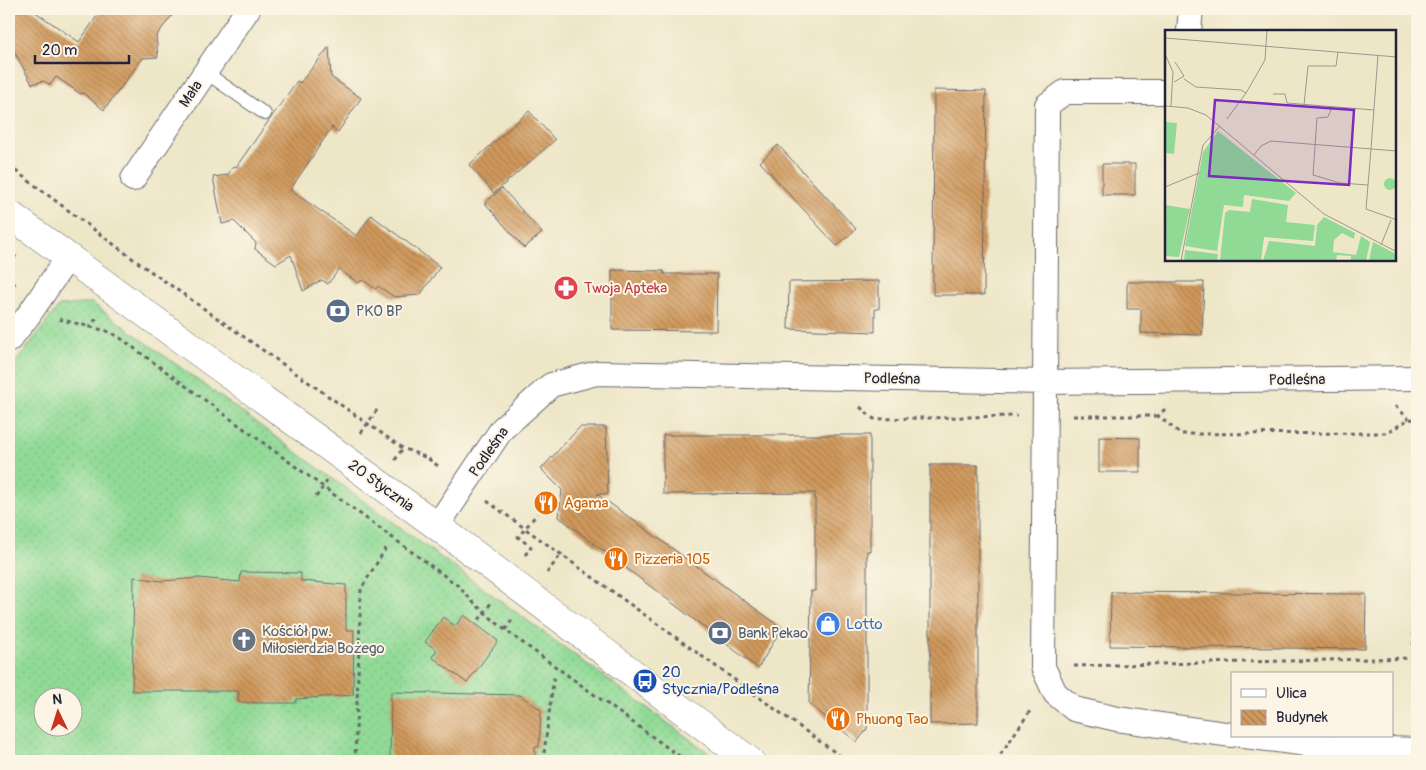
<svg xmlns="http://www.w3.org/2000/svg" width="1426" height="770" font-family="Pangolin,sans-serif">
<defs>
<pattern id="grass-dots" width="8" height="8" patternUnits="userSpaceOnUse" patternTransform="scale(1.25)"><rect width="8" height="8" fill="#90da96"/><path d="M2 2h.1M6 6h.1" fill="none" stroke="#7cbb82" stroke-width="1.8" stroke-linecap="round"/></pattern>
<pattern id="building-back-hatch" width="6" height="6" patternUnits="userSpaceOnUse" patternTransform="scale(1.25)"><rect width="6" height="6" fill="#d0995c"/><path d="M-1 5l2 2M0 0l6 6M5-1l2 2" fill="none" stroke="#a87c4d"/></pattern>
</defs>
<rect width="100%" height="100%" fill="#fcf5e5"/>
<filter id="ink" filterUnits="userSpaceOnUse"><feTurbulence type="fractalNoise" baseFrequency=".02" numOctaves="2"/><feDisplacementMap in="SourceGraphic" scale="10" xChannelSelector="R" yChannelSelector="G"/><feConvolveMatrix kernelMatrix="1 2 1 2 8 2 1 2 1" color-interpolation-filters="sRGB"/></filter>
<filter id="wash" filterUnits="userSpaceOnUse"><feTurbulence type="fractalNoise" baseFrequency=".0096" numOctaves="4" result="noise"/><feDisplacementMap in="SourceGraphic" scale="20" xChannelSelector="R" yChannelSelector="G"/><feGaussianBlur stdDeviation="1.12" result="paint"/><feColorMatrix in="noise" values="0 0 0 0 0 0 0 0 0 0 0 0 0 0 0 0 0 1.4 0 .05"/><feComposite in="paint" operator="in"/></filter>
<g filter="url(#wash)">
<rect width="100%" height="100%" fill="#ede6c7"/>
<path fill="url(#grass-dots)" stroke="#597e68" fill-rule="evenodd" d="M92,303L720,761H9V371L59,306ZM42,698H72V728H42Z"/>
<g id="blocks">
<path fill="url(#building-back-hatch)" d="M9,9H31L79,42L102,9H177L156,36L158,57L143,58L104,110L83,93L81,94L56,77L50,85L44,81L32,84L9,42Z
M329,47L331,77L361,98L338,132L332,127L290,190L357,236L371,215L440,267L420,295L394,297L378,286L376,289L363,280L358,283L339,269L328,284L322,280L303,291L291,255L276,264L255,249L256,243L234,221L222,224L213,177L228,175L233,166L236,167L297,81L300,83Z
M934,90L986,91L984,295H933Z
M529,111L555,140L494,193L469,165Z
M778,145L856,229L837,246L760,162Z
M1102,164H1135V195H1102Z
M502,188L542,233L524,248L485,203Z
M612,270L664,271V274H717L716,331L612,330Z
M879,281V309H875V332L788,329L789,282Z
M1127,282H1204L1202,335L1141,333V309H1127Z
M580,427H606L608,494H597L782,628L758,668L559,517L562,490L541,469Z
M663,435H870V551H867V729L857,742L809,704L811,591H815V493L663,494Z
M1099,437L1140,438V472H1099Z
M930,465H978V723L930,724Z
M241,572L301,573V581L346,585V630H354L353,695L296,699V703H258L238,702L239,691H132L134,577L162,581L199,578L240,582Z
M1111,592L1366,594L1365,649L1110,646Z
M464,615L498,641L467,683L432,657L437,650L425,642L443,617L455,626Z
M391,692L520,695L541,710L539,747H535V761H390Z"/>
</g>
</g>
<g filter="url(#ink)">
<use href="#blocks" fill-opacity="0" stroke="#69676c" stroke-width="1"/>
<g fill="none" stroke-linecap="round" stroke-linejoin="round">
<defs>
<path id="lane" d="M205,72L265,114"/>
<path id="street" d="M1189,31L1191,9
M1166,92H1065L1047,105L1043,667L1055,693L1074,709L1117,719L1232,735
M133,179L248,9
M9,340L28,316L68,257
M437,526L502,429L551,385L597,373L1044,382L1417,378
M1245,736L1329,747L1417,750"/>
<path id="secondary" d="M9,214L437,526L750,761"/>
</defs>
<use href="#lane" stroke="#69676c" stroke-width="14"/>
<use href="#street" stroke="#69676c" stroke-width="26"/>
<use href="#secondary" stroke="#69676c" stroke-width="29"/>
<path stroke="#69676c" stroke-width="3" stroke-dasharray="4 4" stroke-linecap="butt" d="M9,166L136,261L368,424L403,448L427,458L441,468
M9,265L16,255
M9,276L15,285
M59,319L107,331L119,337L457,585L474,603L505,630L686,761
M89,328L98,316
M1395,406L1409,419
M860,407L874,419L1017,416
M1165,409L1158,416L1181,434L1387,433L1409,419L1417,420
M1073,416H1158
M361,433L379,407
M395,460L403,448
M316,497L327,481
M487,501L847,761
M525,555L531,547L518,537L537,514
M547,573L562,553
M479,620L491,603
M505,630L512,620
M1074,666L1413,658L1417,540
M355,761L361,589L386,548
M543,761L554,675
M996,761L1032,708"/>
<use href="#lane" stroke="#fff" stroke-width="12"/>
<use href="#street" stroke="#fff" stroke-width="24"/>
<use href="#secondary" stroke="#fff" stroke-width="28"/>
</g>
</g>
<defs>
<symbol id="pharmacy-disc" viewBox="-11 -11 22 22"><circle r="9.5" fill="#e0444e" stroke="#fcf5e5"/><path d="M-2-6h4v4h4v4h-4v4h-4v-4h-4v-4h4Z" fill="#fff"/></symbol>
<symbol id="bank-disc" viewBox="-11 -11 22 22"><circle r="9.5" fill="#5c6f8a" stroke="#fcf5e5"/><path d="M-6-4H6V4H-6ZM0-2.3a2.3 2.3 0 1 0 0 4.6a2.3 2.3 0 1 0 0-4.6Z" fill="#fff"/></symbol>
<symbol id="restaurant-disc" viewBox="-11 -11 22 22"><circle r="9.5" fill="#e8710a" stroke="#fcf5e5"/><path d="M-5-6h1v4h1v-4h1v4h1v-4h1v5L-1.5 .5V6h-2V.5L-5-1ZM5-6V6H3V1.5H1.5Q1.5-4 5-6Z" fill="#fff"/></symbol>
<symbol id="shop-disc" viewBox="-11 -11 22 22"><circle r="9.5" fill="#3f7fe0" stroke="#fcf5e5"/><path d="M-5-2.5h2.3a2.7 3.5 0 0 1 5.4 0H5L5.5 6h-11ZM-1.5-2.5h3a1.5 2.3 0 0 0-3 0Z" fill="#fff"/></symbol>
<symbol id="church-disc" viewBox="-11 -11 22 22"><circle r="9.5" fill="#6b7280" stroke="#fcf5e5"/><path d="M-1.2-6h2.4v3.5h3.3v2.4h-3.3V6h-2.4V-.1h-3.3v-2.4h3.3Z" fill="#fff"/></symbol>
<symbol id="bus-disc" viewBox="-11 -11 22 22"><circle r="9.5" fill="#1a4fb4" stroke="#fcf5e5"/><path d="M-5-6H5V4H4V6H2V4H-2V6H-4V4H-5ZM-3.5-4V0h7V-4ZM-3.5 1.2v1.5H-2V1.2ZM2 1.2v1.5H3.5V1.2Z" fill="#fff"/></symbol>
</defs>
<g fill-rule="evenodd">
<use href="#pharmacy-disc" x="552" y="274" width="28" height="28"/>
<use href="#bank-disc" x="324" y="297" width="28" height="28"/>
<use href="#restaurant-disc" x="532" y="489" width="28" height="28"/>
<use href="#restaurant-disc" x="602" y="545" width="28" height="28"/>
<use href="#shop-disc" x="814" y="610" width="28" height="28"/>
<use href="#bank-disc" x="706" y="619" width="28" height="28"/>
<use href="#church-disc" x="230" y="626" width="28" height="28"/>
<use href="#bus-disc" x="631" y="667" width="28" height="28"/>
<use href="#restaurant-disc" x="824" y="705" width="28" height="28"/>
</g>
<g text-anchor="middle" dominant-baseline="central" stroke-width="4" stroke-linejoin="round" paint-order="stroke">
<g font-size="15" fill="#22223b" stroke="#fcf5e5">
<text transform="translate(191 94) rotate(-56)">Mała</text>
<text transform="translate(892 379) rotate(1)">Podleśna</text>
<text transform="translate(1297 380) rotate(-1)">Podleśna</text>
<text transform="translate(489 452) rotate(-55)">Podleśna</text>
<text transform="translate(381 486) rotate(36)">20 Stycznia</text>
</g>
<g font-size="15" fill="#be3a42" stroke="#fcf5e5" text-anchor="start">
<text x="584" y="288">Twoja Apteka</text>
</g>
<g font-size="15" fill="#4e5e75" stroke="#fcf5e5" text-anchor="start">
<text x="356" y="311">PKO BP</text>
<text x="738" y="633">Bank Pekao</text>
</g>
<g font-size="15" fill="#c56008" stroke="#fcf5e5" text-anchor="start">
<text x="564" y="503">Agama</text>
<text x="634" y="559">Pizzeria 105</text>
<text x="856" y="719">Phuong Tao</text>
</g>
<g font-size="15" fill="#366cbe" stroke="#fcf5e5" text-anchor="start">
<text x="846" y="624">Lotto</text>
</g>
<g font-size="15" fill="#5b616d" stroke="#fcf5e5" text-anchor="start">
<text x="262" y="631">Kościół pw.<tspan x="262" dy="17">Miłosierdzia Bożego</tspan></text>
</g>
<g font-size="15" fill="#164399" stroke="#fcf5e5" text-anchor="start">
<text x="662" y="672">20<tspan x="662" dy="17">Stycznia/Podleśna</tspan></text>
</g>
</g>
<g transform="translate(1165 30)">
<rect width="231" height="231" fill="#ede6c7"/>
<path d="M53,101L131,163L124,171L79,165L78,177L59,175L52,221L20,216L38,122ZM87,169L123,175L121,192L150,195L148,211L99,207L96,231H55L60,183L64,180L85,182ZM0,175L25,179L14,227L0,226ZM159,187L190,203L189,209L177,203L169,210L168,222L191,225L196,206L205,212L201,231H186V226L172,225L171,231H98L104,211L150,216L152,195ZM208,212L231,224V231H204ZM20,220L53,224L52,231H19Z" fill="#90da96"/>
<path d="M0,92L12,93L9,124L0,123ZM219 154a6 6 0 1 1 12 0a6 6 0 1 1-12 0ZM0,179L19,181L16,195L0,193Z" fill="#90da96"/>
<path fill="none" stroke="#9c988f" stroke-width="1" d="M0,8L232,27M0,24L8,42L6,76M19,49L31,57L76,60L81,63M9,52L19,46L10,32M108,64H120L122,73L209,80M139,75L143,36H171L173,22M0,76L23,78L41,85L159,184L232,222M167,77L163,87L152,88L148,145L175,153L203,155M62,89L81,63L100,30L102,0M206,119L213,25M206,119L201,179L232,190M89,125L96,116L106,111L232,121M0,157L34,143M216,215L226,190M16,231L38,115L55,96"/>
<path fill="#7b2cbf" fill-opacity="0.15" stroke="#7b2cbf" stroke-width="2.5" d="M50,70L189,80L184,155L44,146Z"/>
<rect width="231" height="231" fill="none" stroke="#22223b" stroke-width="2.5"/>
</g>
<rect width="1426" height="770" fill="none" stroke="#fcf5e5" stroke-width="30"/>
<rect x="1231" y="672" width="162" height="65" fill="#fcf5e5" stroke="#a5a1a1"/>
<rect x="1241" y="689" width="25" height="8" fill="#ffffff" stroke="#a5a1a1"/>
<text x="1276" y="698" font-size="15" fill="#22223b">Ulica</text>
<rect x="1241" y="710" width="25" height="15" fill="url(#building-back-hatch)" stroke="#a5a1a1"/>
<text x="1276" y="722" font-size="15" fill="#22223b">Budynek</text>
<g transform="translate(58 712) rotate(356)"><circle r="24" fill="#fcf5e5" stroke="#a5a1a1"/>
<path d="M0-4L9 19L0 12L-9 19Z" fill="#c8321e"/>
<text y="-8" font-size="14" font-weight="bold" text-anchor="middle" fill="#22223b">N</text>
</g>
<path d="M35 55v8h94v-8" fill="none" stroke="#22223b" stroke-width="2.5"/>
<text x="42" y="55" font-size="15" fill="#22223b" stroke="#fcf5e5" stroke-width="4" paint-order="stroke">20 m</text>
</svg>
